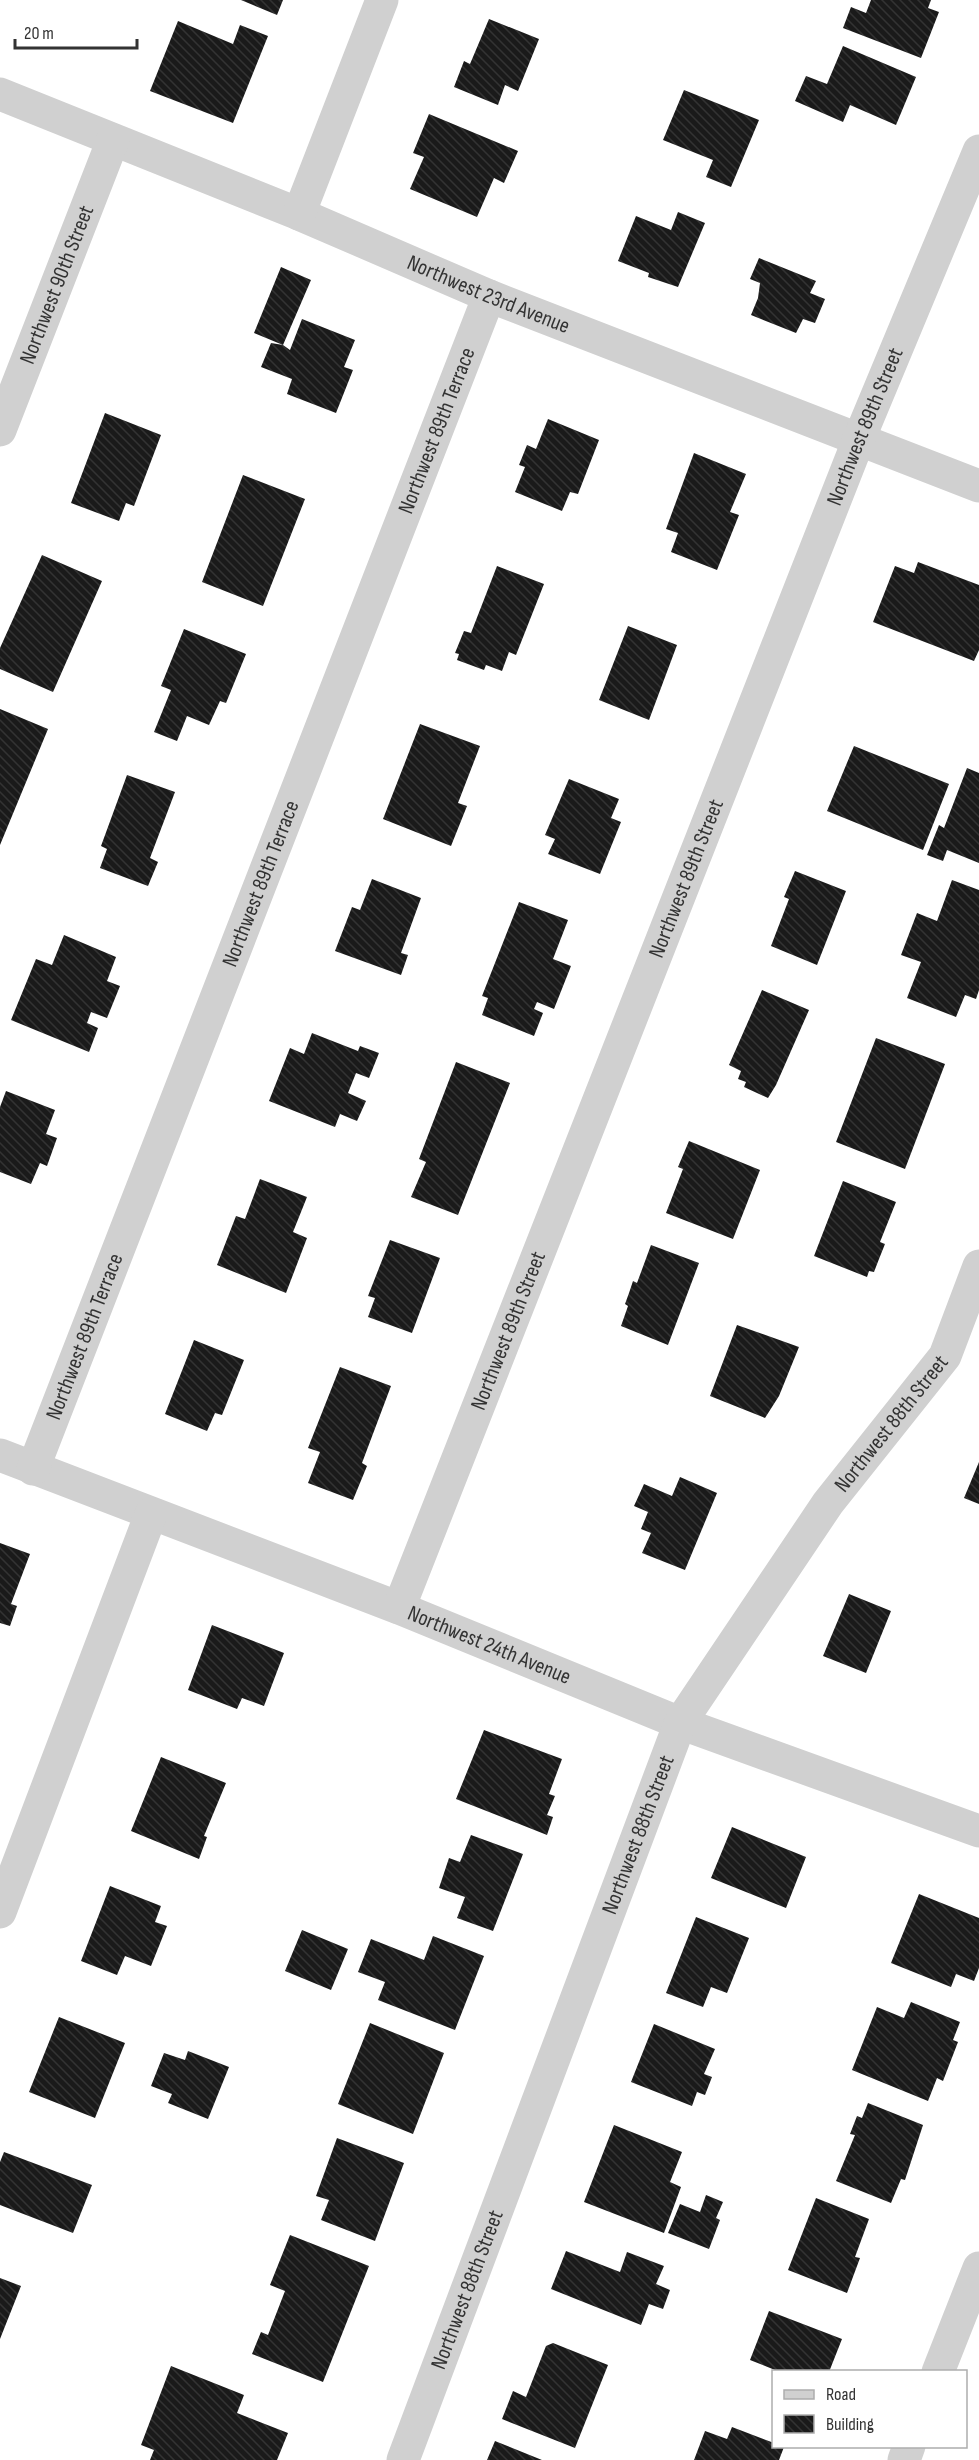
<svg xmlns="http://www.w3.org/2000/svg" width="979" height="2460" font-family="'Sofia Sans Condensed',sans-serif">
<defs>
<pattern id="building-back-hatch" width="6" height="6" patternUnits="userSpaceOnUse" patternTransform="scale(1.5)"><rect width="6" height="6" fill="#1a1a1a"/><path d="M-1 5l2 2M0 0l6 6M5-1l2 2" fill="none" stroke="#333"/></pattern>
</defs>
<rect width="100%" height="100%" fill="#fff"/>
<path fill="url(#building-back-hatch)" d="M241,0H283L277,15Z
M871,0H931L928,8L939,12L921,58L843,28L851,7L866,13Z
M489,19L539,39L518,91L505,85L498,105L454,87L464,61L470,64Z
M178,21L233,44L240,25L268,36L233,123L150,91Z
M843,46L916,77L896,125L850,105L843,122L795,101L806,76L827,84Z
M684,90L759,120L731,187L706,177L713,160L663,140Z
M429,114L518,151L504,183L494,178L477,217L410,189L424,157L413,153Z
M678,212L705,223L678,287L648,277L649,273L618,261L636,216L671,230Z
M759,258L816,281L810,293L825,299L815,323L803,319L796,333L751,315L758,298L760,283L750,279Z
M281,267L311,280L283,345L290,350L302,319L355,340L344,367L353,370L336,413L287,394L292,379L261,367L271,343L283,345L254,333Z
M105,413L161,435L134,506L126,503L119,521L71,503Z
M548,419L599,440L578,494L570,492L562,511L515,492L525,467L519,465L527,445L536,449Z
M694,453L746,474L730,512L739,515L717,570L671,552L678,533L666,529Z
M243,475L305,499L263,606L202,582Z
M42,555L102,581L53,692L0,669V648Z
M918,562L979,585V650L974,661L873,622L895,566L914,573Z
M497,566L544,584L516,655L509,652L502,671L486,665L484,670L457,660L459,654L455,653L464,631L471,633Z
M628,626L677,645L649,720L599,700Z
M184,629L246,654L226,703L220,701L209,725L187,716L177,741L154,732L171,690L161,686Z
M0,709L48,729L0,845Z
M420,724L480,746L458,803L467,806L451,846L383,819Z
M854,746L949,784L923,850L827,811Z
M967,768L979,773V863L947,850L943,861L927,855L939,825L944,828Z
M127,775L175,792L150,858L158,862L148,886L100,868L107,849L101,846Z
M569,779L619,799L611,818L621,822L600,874L548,854L555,839L545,835Z
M795,871L846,891L817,965L771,946L789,899L784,897Z
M372,879L421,898L401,953L408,955L401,975L335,951L352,907L360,910Z
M952,880L979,890V990L976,999L965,995L956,1017L907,998L921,962L901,955L917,913L937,921Z
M519,902L568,920L553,959L571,966L554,1009L537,1002L534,1009L543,1013L534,1036L482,1015L488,998L482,996Z
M64,935L116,957L107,981L120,986L107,1018L91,1012L87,1023L98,1028L89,1052L11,1020L36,959L52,965Z
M762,990L809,1010L776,1085L768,1098L744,1087L746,1082L738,1079L741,1071L729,1065Z
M312,1033L358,1051L360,1046L379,1053L369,1078L356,1073L348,1093L366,1101L357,1121L340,1114L335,1127L269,1101L290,1048L304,1054Z
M876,1038L945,1064L905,1169L836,1142Z
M456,1062L510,1083L458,1215L411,1197L426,1162L419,1159Z
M6,1091L55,1110L46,1134L57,1138L47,1166L40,1163L31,1184L0,1172V1107Z
M689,1141L760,1170L733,1239L666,1213L683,1169L678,1167Z
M260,1179L307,1197L293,1232L307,1238L286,1293L217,1265L236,1216L245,1219Z
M843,1181L896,1202L880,1242L885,1244L879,1259L874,1272L869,1271L867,1277L814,1256Z
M390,1240L440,1258L412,1333L368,1317L375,1298L368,1296Z
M651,1245L699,1263L668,1345L621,1326L628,1306L625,1304L629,1293L633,1281L637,1283Z
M737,1325L799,1347L779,1396L765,1418L710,1396Z
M194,1340L244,1360L222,1415L215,1413L207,1431L165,1414Z
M340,1367L391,1386L362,1463L367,1466L353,1500L308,1483L320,1452L308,1448Z
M979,1462V1504L964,1498Z
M680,1477L717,1493L685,1570L642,1553L651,1533L641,1529L648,1512L634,1506L644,1484L672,1496Z
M0,1543L30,1554L11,1604L17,1606L10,1626L0,1623Z
M849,1594L891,1611L866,1673L823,1656Z
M212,1625L284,1653L264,1706L242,1698L237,1709L188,1690Z
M484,1730L562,1759L549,1794L555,1796L547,1815L553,1817L547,1835L456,1799Z
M161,1757L226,1783L204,1836L207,1837L199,1859L131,1831Z
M732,1827L806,1857L786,1908L711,1878Z
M471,1835L523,1854L493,1931L457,1918L465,1897L439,1888L449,1858L460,1862Z
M110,1886L161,1906L155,1922L167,1926L151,1966L125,1956L117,1975L81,1961Z
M919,1894L979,1918V1968L974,1981L956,1974L951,1987L891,1963Z
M696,1917L749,1938L727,1993L711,1987L703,2007L666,1993Z
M302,1930L348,1949L331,1990L285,1971Z
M433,1936L484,1956L455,2030L378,2000L385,1982L358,1972L371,1939L424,1960Z
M911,2002L960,2022L953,2040L958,2042L943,2081L937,2078L928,2101L852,2070L877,2007L904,2018Z
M59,2017L125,2043L95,2118L29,2092Z
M370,2023L444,2053L413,2134L338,2104Z
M654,2024L715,2049L704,2074L712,2077L705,2095L697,2092L692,2106L631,2082Z
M188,2051L229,2067L208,2119L168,2103L172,2094L151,2086L164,2053L185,2060Z
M868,2103L923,2125L905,2180L901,2179L891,2203L836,2181L855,2135L850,2134L857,2116L862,2118Z
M614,2125L682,2152L670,2182L681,2187L664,2233L584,2202Z
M337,2138L404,2163L375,2241L321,2220L329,2200L316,2196Z
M4,2152L92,2185L73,2233L0,2205V2162Z
M706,2195L723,2202L716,2218L720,2220L709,2249L668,2233L680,2204L700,2212Z
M816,2198L869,2219L855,2257L860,2258L847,2293L788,2270Z
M290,2235L369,2266L323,2382L252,2354L261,2332L268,2335L285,2291L270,2285Z
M566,2251L620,2272L627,2252L664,2266L656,2284L670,2290L663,2309L649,2304L641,2325L551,2289Z
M0,2278L21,2286L0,2339Z
M769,2311L842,2339L829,2372H780L750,2360Z
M553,2343L608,2365L575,2448L502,2419L513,2391L526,2397L546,2346Z
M171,2366L244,2395L237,2413L288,2433L277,2460H150L154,2450L141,2445Z
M732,2427L774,2443V2446L784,2447L779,2460H694L705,2431L727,2439Z
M495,2441L542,2460H487Z"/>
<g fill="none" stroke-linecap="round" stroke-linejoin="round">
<g stroke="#d0d0d0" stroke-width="33">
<path id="s1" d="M0,94L299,214L489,296L979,486"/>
<path d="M299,214L382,0"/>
<path id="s2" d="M0,430L113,140"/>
<path id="s3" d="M0,1455L399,1608L680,1723L979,1831"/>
<path id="s4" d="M33,1469L489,296"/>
<path id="s5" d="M399,1608L859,439L979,151"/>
<path d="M0,1912L151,1514"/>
<path d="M938,2372L979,2268"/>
<path id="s6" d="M403,2460L680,1723L828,1503L945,1356L979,1266"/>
<path d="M904,2460L909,2446"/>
</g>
</g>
<g text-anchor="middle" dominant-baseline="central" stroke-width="6" stroke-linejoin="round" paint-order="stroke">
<g font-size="22" fill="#333" stroke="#fff">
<text stroke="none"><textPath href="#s2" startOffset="156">Northwest 90th Street</textPath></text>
<text stroke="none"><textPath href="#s1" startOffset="528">Northwest 23rd Avenue</textPath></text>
<text stroke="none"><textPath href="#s5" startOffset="1270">Northwest 89th Street</textPath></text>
<text stroke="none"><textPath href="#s4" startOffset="1114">Northwest 89th Terrace</textPath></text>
<text stroke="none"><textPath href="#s5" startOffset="784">Northwest 89th Street</textPath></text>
<text stroke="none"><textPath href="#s4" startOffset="628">Northwest 89th Terrace</textPath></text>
<text stroke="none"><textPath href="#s5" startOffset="298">Northwest 89th Street</textPath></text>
<text stroke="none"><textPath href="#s4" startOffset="142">Northwest 89th Terrace</textPath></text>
<text stroke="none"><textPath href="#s6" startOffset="1154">Northwest 88th Street</textPath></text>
<text stroke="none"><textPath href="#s3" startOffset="525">Northwest 24th Avenue</textPath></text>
<text stroke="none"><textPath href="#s6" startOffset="668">Northwest 88th Street</textPath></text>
<text stroke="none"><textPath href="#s6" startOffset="182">Northwest 88th Street</textPath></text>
</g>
</g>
<rect x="772" y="2370" width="195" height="78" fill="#ffffff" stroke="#adadad" stroke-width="1.5"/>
<rect x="784" y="2390" width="30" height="9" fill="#d0d0d0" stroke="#adadad" stroke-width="1.5"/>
<text x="826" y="2400" font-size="18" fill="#333333">Road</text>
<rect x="784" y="2415" width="30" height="18" fill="url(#building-back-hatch)" stroke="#adadad" stroke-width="1.5"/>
<text x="826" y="2430" font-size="18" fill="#333333">Building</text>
<path d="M15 39v9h122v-9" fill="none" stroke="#333333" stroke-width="3"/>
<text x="24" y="39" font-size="18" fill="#333333" stroke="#ffffff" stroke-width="4.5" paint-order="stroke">20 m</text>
</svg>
